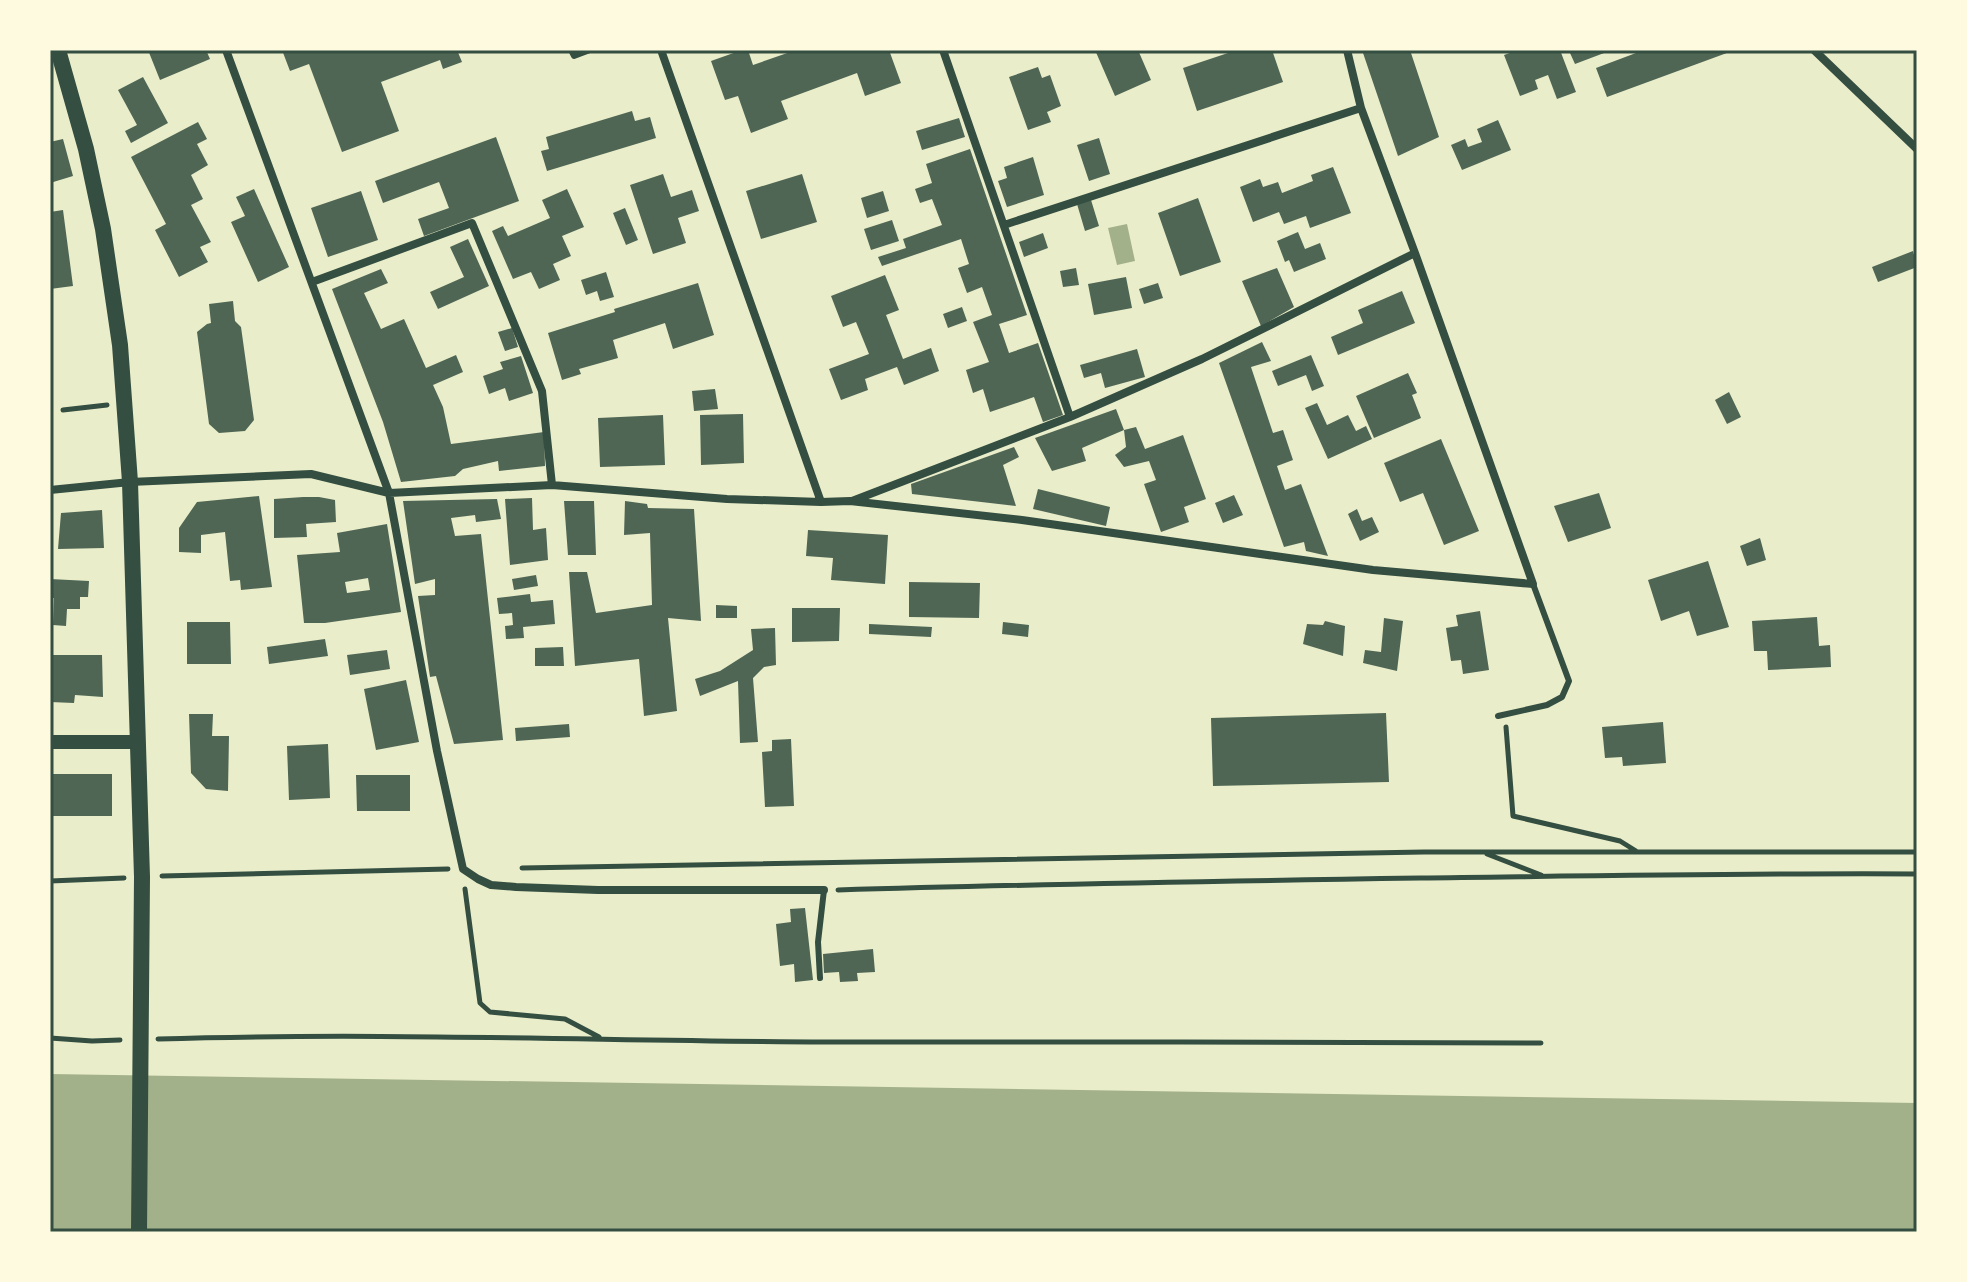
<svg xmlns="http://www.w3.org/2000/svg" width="1967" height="1282" font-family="'Times New Roman',serif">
<rect width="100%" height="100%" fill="#e9edc9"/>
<path fill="#a3b18a" d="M1127,224L1135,261L1117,265L1108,228Z
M50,1074L1917,1103V1232H50Z"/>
<path fill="#4f6655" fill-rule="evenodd" d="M148,50H206L210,59L160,80Z
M282,50H457L462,62L443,69L440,60L381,82L399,131L342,152L309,64L290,71Z
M742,50H748L753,65L796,50H889L901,83L865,96L857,73L781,101L788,119L751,133L738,96L725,100L711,61Z
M1095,50H1138L1151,80L1115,96Z
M1237,50H1272L1283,82L1197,111L1183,68Z
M1362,50H1410L1439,137L1398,156Z
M1518,50H1560L1576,92L1557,99L1548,75L1535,80L1538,89L1520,96L1504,55Z
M1579,50H1612L1575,64L1570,53Z
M1644,50H1735L1607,97L1596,68Z
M1038,67L1042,78L1050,75L1061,106L1047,112L1051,122L1028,130L1009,77Z
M143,77L168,123L131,143L125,131L137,125L118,90Z
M632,111L635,121L650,117L656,138L547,171L541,151L549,149L546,137Z
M959,118L965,137L922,150L916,131Z
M1498,120L1511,150L1462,170L1451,145L1465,139L1468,147L1482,142L1477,129Z
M198,122L207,139L197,144L208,165L191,175L203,199L191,205L211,242L200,247L208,262L179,277L155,230L166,224L131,157Z
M496,137L519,201L424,236L418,219L449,208L439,182L383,203L375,181Z
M1099,138L1110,174L1089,181L1077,145Z
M63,139L73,176L50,183V142Z
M970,149L1027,315L999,324L1009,353L1038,343L1063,415L1043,422L1034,397L990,412L983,389L973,393L966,370L989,362L973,322L992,315L982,287L967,293L958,268L969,264L961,239L882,266L878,257L906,248L903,239L942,225L932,199L920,203L915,189L932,183L926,164Z
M1033,157L1044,195L1007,207L998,181L1007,178L1004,167Z
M1333,167L1351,213L1310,228L1306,216L1284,224L1279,212L1253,222L1240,187L1260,179L1263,187L1278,182L1282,193L1313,181L1311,175Z
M663,174L671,197L692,190L699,211L678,218L686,243L653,254L630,185Z
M802,174L817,222L761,239L746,191Z
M254,189L289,267L258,282L231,222L245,216L236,197Z
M567,189L584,227L562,236L571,256L553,264L560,280L539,289L531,272L513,279L492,231L503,226L508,236L550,218L542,200Z
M361,191L378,240L328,257L311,208Z
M883,191L889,211L867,218L861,198Z
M1198,198L1221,262L1180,276L1158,213Z
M1091,200L1099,226L1085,231L1077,204Z
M625,208L638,240L626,245L613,213Z
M63,210L73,286L50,289V212Z
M892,220L899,241L871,250L864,229Z
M1298,232L1305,249L1320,243L1326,259L1294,272L1289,260L1285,262L1277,241Z
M1043,233L1048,248L1024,257L1019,242Z
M468,239L489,286L438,309L430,292L464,277L450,247Z
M1913,251L1917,267L1878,282L1872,267Z
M1076,268L1079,285L1063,287L1060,271Z
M1277,268L1294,307L1261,326L1242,281Z
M381,269L388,283L364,293L381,329L404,319L426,368L456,355L463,372L433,385L443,407L451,444L544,432L545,466L499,471L498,461L463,469L455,476L401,482L383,422L332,289Z
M606,272L614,297L600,301L597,291L586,295L581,280Z
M885,275L899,310L886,315L903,359L931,348L939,371L904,385L897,367L865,379L868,390L841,400L829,369L869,354L856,322L843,327L831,296Z
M1126,277L1132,308L1094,315L1088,284Z
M698,283L714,335L673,349L665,323L613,340L618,358L579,369L581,374L562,380L548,333L615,312L614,309Z
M1158,283L1163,298L1144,304L1139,289Z
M1402,291L1415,323L1338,355L1331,337L1363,323L1358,310Z
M233,301L235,321L241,327L254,420L245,431L219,433L209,424L197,332L207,324L211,323L209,304Z
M962,307L967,321L948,328L943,314Z
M512,328L518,347L505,351L498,332Z
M1262,342L1271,361L1251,367L1273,433L1283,430L1293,460L1277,466L1285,490L1301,484L1328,556L1306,551L1304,542L1284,547L1219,363Z
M1137,349L1145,377L1105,388L1101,373L1084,378L1080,365Z
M1311,355L1324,386L1312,391L1306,375L1278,386L1272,371Z
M521,356L533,393L509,401L505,388L489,394L483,376L503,369L500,362Z
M1408,373L1417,393L1412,395L1421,418L1374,438L1356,396Z
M715,389L718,409L694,411L692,391Z
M1729,392L1741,417L1727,424L1715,400Z
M1317,403L1327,425L1348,415L1356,431L1366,426L1372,439L1328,459L1305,408Z
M1116,409L1124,430L1136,427L1145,449L1183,435L1206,499L1184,507L1189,522L1161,532L1144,484L1156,480L1149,461L1124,467L1115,455L1126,447L1124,430L1082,448L1086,461L1052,471L1035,438Z
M743,414L744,463L701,465L700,415Z
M663,415L665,465L600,467L598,418Z
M1441,439L1479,531L1444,545L1423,493L1400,502L1384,463Z
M1014,447L1019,457L1003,465L1016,506L912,494L911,484Z
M1038,489L1110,507L1106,526L1033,509Z
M1599,493L1611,528L1568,542L1554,506Z
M1234,495L1243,515L1223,523L1215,503Z
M259,496L272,587L241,590L240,580L230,581L225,532L201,535V553L179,552V528L197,502Z
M303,497H319L335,500L336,522L306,524L307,537L274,538V499Z
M532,498L533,530L546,528L548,560L510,565L505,499Z
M497,499L501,519L476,522L475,515L451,518L455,536L481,534L503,740L454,744L436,676L430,677L418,596L435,595V579L415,584L403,501Z
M564,501H594L596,555H568Z
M625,501L647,504L648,508L694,509L701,621L668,618L677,711L644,716L639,659L575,666L569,572H587L596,613L652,605L650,533L624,535Z
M1357,509L1362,521L1372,517L1379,532L1360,541L1348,514Z
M102,510L104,548L58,549L61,513Z
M387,524L401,612L325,623H304L297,555L340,552L337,533ZM368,578L370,590L347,593L345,582Z
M808,530L888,535L885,584L831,580L833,558L806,556Z
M1760,538L1766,560L1747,566L1740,546Z
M1708,561L1729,627L1697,636L1689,611L1661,621L1648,580Z
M536,575L538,586L514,590L512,579Z
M50,579L89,581L88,597H80V609H67L66,626L53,625L54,598H50Z
M909,582L980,583L979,618L909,617Z
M530,594L531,602L553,600L555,624L523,627L524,638L506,639L505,626L513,625L512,613L499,614L497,598Z
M716,605L737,606V618H716Z
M792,608H840L839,641L792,642Z
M1480,611L1489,670L1463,674L1461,660L1451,661L1446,628L1458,626L1456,615Z
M1817,617L1819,646L1830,645L1831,667L1768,670L1767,651H1754L1752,621Z
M1384,618L1403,621L1397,671L1363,663L1365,650L1381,652Z
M1325,621L1345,626L1343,656L1303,644L1307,624L1323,625Z
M187,622H230L231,664H187Z
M1003,622L1029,625L1028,637L1002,634Z
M869,624L932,627L931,637L869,634Z
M775,628L776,665L764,667L753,678L758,742L740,743L738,681L700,696L695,679L720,671L753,650L751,629Z
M325,639L328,656L269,664L267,647Z
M563,647L564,666H535V648Z
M387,650L390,669L350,675L347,655Z
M50,655H102L103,697L75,695L74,703L50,702Z
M406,680L419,742L376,750L364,689Z
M1386,713L1389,782L1213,786L1211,718Z
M189,714H213L212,736H229L228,791L206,789L191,773Z
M1663,722L1666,763L1623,766L1622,757L1605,758L1602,727Z
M569,724L570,737L516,741L515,728Z
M791,739L794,806L765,807L762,752L772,751V740Z
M328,744L330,798L289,800L287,746Z
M50,774H112V816H50Z
M356,775H410V811H357Z
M805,908L813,980L795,982L794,964L780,966L776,924L791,922L790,909Z
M873,949L875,972L857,973L858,981L840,982L839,972L824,973L823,954Z"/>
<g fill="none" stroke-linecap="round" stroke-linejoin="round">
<path stroke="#344e41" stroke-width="5" d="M63,410L107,405
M1506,727L1513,816L1620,841L1636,851
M1487,854L1541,875
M522,868L1424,852H1917
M162,876L448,869
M50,881L124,878
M465,889L480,1003L490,1012L565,1019L599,1037
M838,890C1032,884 1226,881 1420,878C1586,876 1751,873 1917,874
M50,1038L92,1041L120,1040
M158,1039C380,1032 603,1041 825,1042C1064,1043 1302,1041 1541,1043"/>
<path stroke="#344e41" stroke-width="6" d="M571,50L574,56L590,50
M1498,716L1547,705L1562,697L1569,681L1533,584
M820,978L818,942L824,890"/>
<path stroke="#344e41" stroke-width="8" d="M226,50L389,493L437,751L463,869L478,879L491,885L516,887L598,890H824
M661,50L821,502
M943,50L1070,417
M1814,50L1917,149
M1004,225L1361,108
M312,282L472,223L542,391L552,485
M50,490L130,482L311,474L389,493L552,485L727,499L821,502L850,501L1022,520L1373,570L1533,584L1415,253L1361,108L1347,50
M852,501L1070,417L1202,359L1415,253"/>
<path stroke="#344e41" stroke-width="14" d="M50,742H138"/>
<path stroke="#344e41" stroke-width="16" d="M58,50L86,149L103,229L120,345L130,482L142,877L139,1232"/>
</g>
<rect width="1967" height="1282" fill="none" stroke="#fefae0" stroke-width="104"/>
<rect x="52" y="52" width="1863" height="1178" fill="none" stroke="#344e41" stroke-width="3"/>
</svg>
